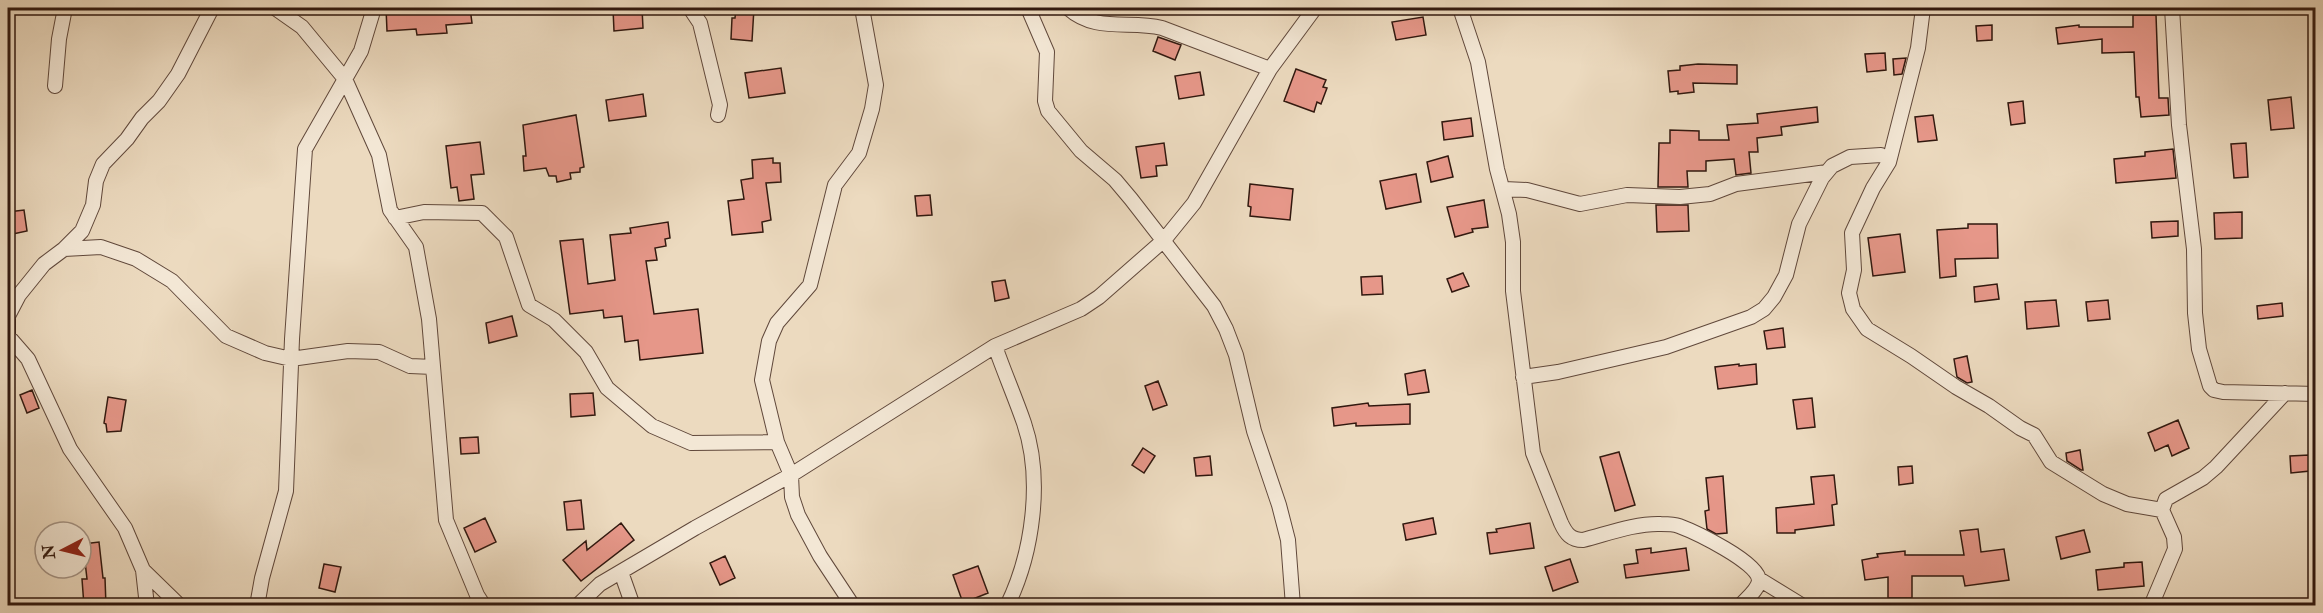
<svg xmlns="http://www.w3.org/2000/svg" width="2323" height="613" font-family="'IM FELL Double Pica',serif">
<rect width="100%" height="100%" fill="#ecdabf"/>
<filter id="stains"><feTurbulence type="fractalNoise" baseFrequency=".00333" numOctaves="4"/><feColorMatrix values="0 0 0 0 .2 0 0 0 0 .09 0 0 0 0 .02 0 0 0 .5 -.17"/></filter>
<radialGradient id="worn" r=".72"><stop offset=".6" stop-color="#630" stop-opacity="0"/><stop offset="1" stop-color="#630" stop-opacity=".3"/></radialGradient>
<path fill="#e69789" stroke="#31180f" stroke-width="1.5" d="M386,8H470L472,23L446,25L447,33L417,35L416,29L387,31Z
M642,8L643,28L614,31L613,9Z
M736,8H754L752,41L731,39L732,18H735Z
M2133,15H2156L2159,98H2168L2169,115L2141,117L2139,97H2136L2134,52L2102,53V39L2058,44L2056,28L2079,25V27H2133Z
M1423,17L1426,35L1396,40L1392,22Z
M1992,25V40L1977,41L1976,26Z
M1158,37L1181,45L1175,60L1153,51Z
M1885,53L1886,70L1867,72L1865,54Z
M1906,58L1902,74L1894,75L1893,59Z
M1698,64L1737,65V84L1693,83L1694,92L1678,94V91L1670,92L1668,71L1680,70V66Z
M781,68L785,93L749,98L745,73Z
M1296,69L1326,80L1323,87L1327,88L1321,104L1317,102L1314,112L1284,101Z
M1200,72L1204,95L1179,99L1175,76Z
M643,94L646,116L609,121L606,100Z
M2291,97L2294,128L2271,130L2268,100Z
M2023,101L2025,123L2011,125L2008,103Z
M1817,107L1818,122L1781,127L1782,135L1757,138L1758,152H1749L1751,173L1736,175L1734,159L1706,161V171H1687L1688,187H1658L1659,143H1670V130L1699,131V140H1729L1727,125L1758,123L1757,114Z
M576,115L584,167L580,168V172L570,173L571,179L557,182L556,176H549L546,168L524,171L523,156H526L523,125Z
M1933,115L1937,140L1918,142L1915,117Z
M1471,118L1473,136L1444,140L1442,122Z
M480,142L484,174L471,175L474,199L459,201L457,187L451,188L446,146Z
M1164,143L1167,165L1156,166L1157,176L1141,178L1136,147Z
M2246,143L2248,177L2234,178L2231,144Z
M2173,149L2176,178L2116,183L2114,159L2145,156V152Z
M1448,156L1453,177L1431,182L1427,162Z
M773,158V163H780L781,182L766,183L771,220L762,222L763,232L732,235L728,201L744,199L741,180L753,178L752,160Z
M1416,174L1421,202L1386,209L1380,181Z
M1250,184L1293,189L1290,220L1250,216L1251,207L1248,206Z
M930,195L932,215L917,216L915,196Z
M1484,200L1488,227L1472,229L1473,232L1455,237L1447,207Z
M1656,205H1688L1689,231L1657,232Z
M24,210L27,231L8,235V212Z
M2242,212V238L2215,239L2214,213Z
M2178,221V236L2152,238L2151,222Z
M668,222L670,238L665,239L666,246L655,248L657,260L646,261L654,314L698,309L703,353L640,360L638,340L625,342L622,316L604,318L603,310L570,314L560,241L583,239L588,284L615,280L610,235L631,233L630,228Z
M1968,224H1997L1998,258L1955,259L1956,276L1940,278L1937,230L1968,228Z
M1900,234L1905,272L1873,276L1868,238Z
M1463,273L1469,286L1452,292L1447,279Z
M1382,276L1383,294L1362,295L1361,277Z
M1005,280L1009,298L995,301L992,282Z
M1997,284L1999,299L1975,302L1974,287Z
M2056,300L2059,326L2027,329L2025,302Z
M2108,300L2110,319L2088,321L2086,302Z
M2282,303L2283,316L2258,319L2257,306Z
M512,316L517,336L489,343L486,323Z
M1783,328L1785,347L1767,349L1764,331Z
M1967,356L1972,382L1967,383L1957,377L1954,359Z
M1739,364V366L1756,364L1757,384L1718,389L1715,367Z
M1425,370L1429,392L1408,395L1405,374Z
M1158,381L1167,405L1153,410L1145,386Z
M32,390L39,408L27,413L20,395Z
M593,393L595,415L571,417L570,394Z
M108,397L126,400L121,431L107,432L106,424L104,423Z
M1812,398L1815,427L1797,429L1793,400Z
M1368,403L1369,406L1410,404V424L1356,426V423L1334,426L1332,408Z
M2178,420L2189,448L2172,456L2168,445L2155,451L2148,433Z
M478,437L479,453L461,454L460,438Z
M1143,448L1155,456L1144,473L1132,465Z
M2080,450L2083,470H2081L2067,461L2066,453Z
M1619,452L1635,505L1615,511L1600,457Z
M2309,455L2310,471L2291,473L2290,456Z
M1210,456L1212,475L1196,476L1194,458Z
M1912,466L1913,483L1899,485L1898,467Z
M1834,475L1837,504L1832,505L1834,525L1795,530V533H1777L1776,508L1814,504L1811,477Z
M1723,476L1727,533L1716,534L1707,529L1705,511L1709,510L1706,478Z
M581,500L584,529L567,530L564,502Z
M485,518L496,542L475,552L464,528Z
M1433,518L1436,534L1406,540L1403,524Z
M621,523L634,540L581,581L563,560L586,541L587,550Z
M1530,523L1534,548L1490,554L1487,533L1497,532L1496,529Z
M1978,529L1981,552L2004,549L2009,580L1965,586L1963,576H1912V598H1888V577L1865,580L1862,560L1878,557L1877,554L1905,551V555H1964L1960,531Z
M2084,530L2090,552L2061,559L2056,537Z
M99,542L103,578H105L106,606H84L82,579H87L83,544Z
M1651,548V553L1686,548L1689,570L1626,578L1624,565L1638,563L1636,550Z
M725,556L735,578L720,585L710,563Z
M1570,559L1578,582L1553,591L1545,567Z
M2142,562L2144,586L2098,590L2096,570L2124,567V563Z
M324,564L341,567L335,592L319,588Z
M978,566L988,593L963,603L953,575Z"/>
<g fill="none" stroke-linecap="round" stroke-linejoin="round">
<defs>
<path id="minor" d="M275,8L302,27L345,79L379,155L390,210L416,247L429,319L446,520L477,595L484,606
M690,8L700,23L720,105L718,115
M1028,8L1047,52L1045,101L1048,111L1081,151L1115,180L1131,199L1214,306L1226,329L1236,355L1254,431L1279,505L1288,540L1293,606
M1068,8C1096,33 1129,20 1162,28L1270,69
M1460,8L1478,62L1497,169L1509,214L1513,242V291L1533,453L1561,523C1566,534 1571,540 1583,540C1607,534 1635,523 1661,524C1666,524 1674,524 1679,526C1695,532 1758,562 1759,580C1759,589 1746,599 1740,606
M1923,8L1918,48L1889,162L1873,188L1852,233L1854,270L1849,293L1853,309L1867,329L1911,356L1956,387L1989,406L2020,428L2034,435L2051,462L2103,494L2127,504L2162,510
M2172,8L2179,125L2194,249L2195,313L2199,349L2210,386L2214,390L2223,392L2316,394
M55,86L59,39L65,8
M1504,189L1527,190L1580,204L1627,195L1680,197L1710,194L1736,184L1827,172
M395,218L424,212L482,213L506,237L529,305L554,320L586,352L607,388L652,426L691,443L777,442
M64,249L101,247L136,259L172,281L226,336L265,353L291,359L348,351L379,352L410,366L433,367
M8,336V316L19,295L44,264L64,249L82,231L93,205L96,181L103,164L127,139L142,118L159,101L178,74L212,8
M8,336L28,359L70,449L125,528L143,570L147,606
M995,346C1004,372 1015,397 1024,423C1043,479 1033,553 1007,606
M1523,377L1558,372L1666,347L1751,317L1764,309L1774,297L1786,275L1799,224L1822,178L1832,166L1850,157L1881,155
M143,570L180,606
M621,572L633,606
M1759,579L1803,606
M257,606L262,578L286,491L292,339L305,149L361,51L374,8
M577,606L600,584L695,528L791,475L995,346L1081,309L1099,297L1164,240L1194,203L1270,69L1315,8
M853,606L820,556L798,515L792,497L791,475L777,442L762,380L769,341L777,323L810,285L835,185L859,153L872,109L876,85L862,8
M2151,606L2175,549L2174,537L2162,510L2166,499L2203,478L2216,467L2285,393"/>
</defs>
<use href="#minor" stroke="#60483b" stroke-width="16"/>
<use href="#minor" stroke="#f3e7d5" stroke-width="14"/>
</g>
<rect width="2323" height="613" fill="none" stroke="#ecdabf" stroke-width="30"/>
<rect x="9" y="9" width="2305" height="595" fill="none" stroke="#31180f" stroke-width="3"/>
<rect x="15" y="15" width="2293" height="583" fill="none" stroke="#31180f" stroke-width="1.5"/>
<g transform="translate(63 550) rotate(263)"><circle r="28" fill="#f3e7d5" stroke="#a59486" stroke-width="1.5"/>
<path d="M0-4.5L10 22L0 15L-10 22Z" fill="#8f2418"/>
<text y="-9" font-size="16" font-weight="bold" text-anchor="middle" fill="#31180f">N</text>
</g>
<rect width="100%" height="100%" filter="url(#stains)"/>
<rect width="100%" height="100%" fill="url(#worn)"/>
</svg>
